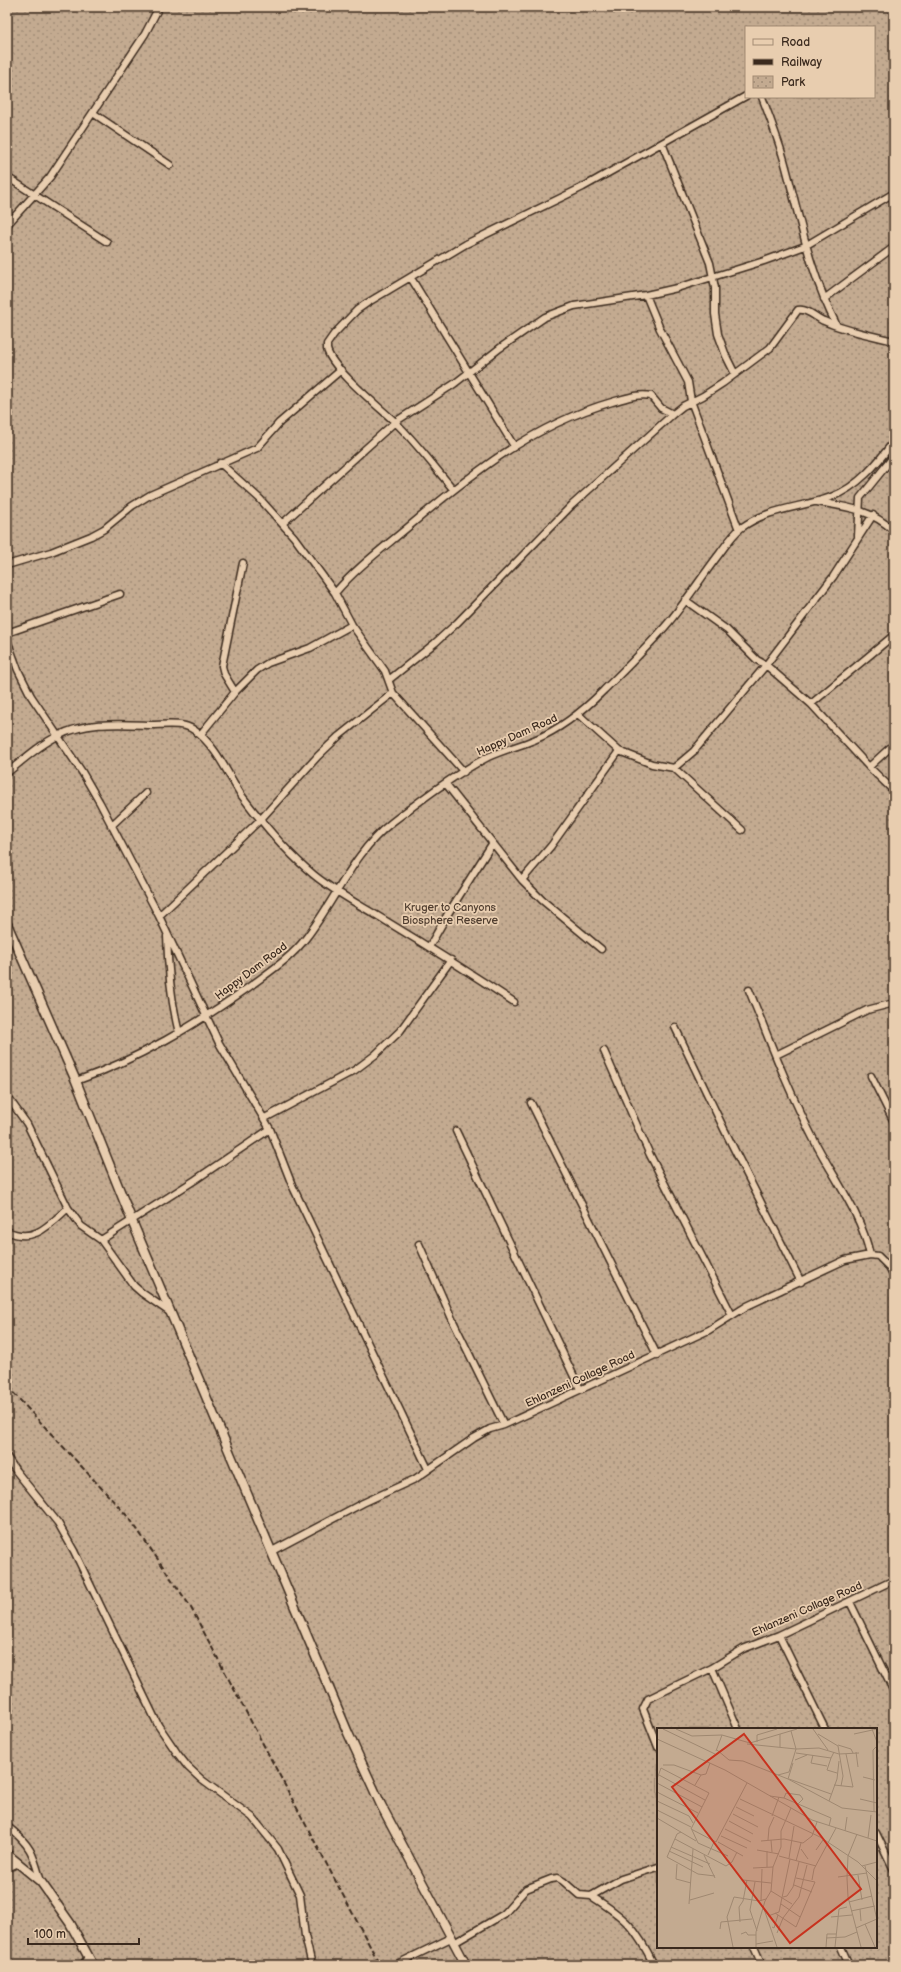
<svg xmlns="http://www.w3.org/2000/svg" width="901" height="1972" font-family="'Balsamiq Sans',sans-serif">
<defs>
<pattern id="park-dots" width="8" height="8" patternUnits="userSpaceOnUse"><rect width="8" height="8" fill="#c3aa90"/><path d="M2 2h.1M6 6h.1" fill="none" stroke="#a08b75" stroke-width="1.8" stroke-linecap="round"/></pattern>
</defs>
<rect width="100%" height="100%" fill="#e1c6a9"/>
<filter id="ink" filterUnits="userSpaceOnUse"><feTurbulence type="fractalNoise" baseFrequency=".025" numOctaves="2"/><feDisplacementMap in="SourceGraphic" scale="8" xChannelSelector="R" yChannelSelector="G"/><feConvolveMatrix kernelMatrix="1 2 1 2 8 2 1 2 1" color-interpolation-filters="sRGB"/></filter>
<g filter="url(#ink)">
<path fill="url(#park-dots)" stroke="#7f6a57" fill-rule="evenodd" d="M7,7H894V1965H7ZM746,27H874V97H746ZM658,1729H876V1947H658Z"/>
<g fill="none" stroke-linecap="round" stroke-linejoin="round">
<defs>
<path id="minor" d="M7,9L8,7
M762,97C770,118 778,139 784,160C800,218 809,272 837,326
M93,113L170,165
M662,143L710,263L715,288V314L718,334L726,356L735,374
M7,177L107,242
M7,225L50,177L145,34L159,7
M411,278L514,446
M646,295L660,329L688,382L691,401L739,530
M824,299L894,247
M220,463L260,499L294,537L335,593L352,625L385,671L393,693L464,772
M453,489C434,467 416,442 395,422C379,407 331,368 327,349V344L334,334L357,310L367,303L466,244L583,187L746,96
M817,502C848,507 870,509 894,531
M283,523L395,422L454,384L500,348L545,317L574,306L646,295L677,288L764,261L805,246L894,193
M858,536L860,498L894,456
M7,565L51,552L91,536L104,529L132,506L150,495L257,448L279,423L341,370
M335,593C356,568 382,549 407,528C470,475 532,425 612,402C624,399 638,393 651,396L661,408L673,414
M685,600L727,630L757,660L766,665L811,704L869,767L894,791
M7,633L120,594
M7,640L18,670L31,696L82,772L100,803L159,916L219,1043L270,1129L292,1185L428,1469
M390,679L435,643L457,623L572,505L673,414L683,406L703,396L723,383L770,348L798,310C807,308 816,318 824,321C845,331 871,335 894,341
M235,692L224,674L222,666L243,563
M811,704L894,635
M579,715L619,751L652,764L674,768L742,830
M200,735L235,692L257,670L268,663L310,648L352,625
M869,767L894,744
M674,768L694,751L766,665L833,577L873,515
M7,773C23,760 39,745 58,736C86,721 120,724 151,725C164,725 183,722 194,730C216,745 228,775 242,796C263,824 287,853 314,875C336,893 362,906 386,921C429,947 472,974 514,1002
M446,784L522,880L542,900L601,949
M111,826L146,793
M522,880L551,846L619,751
M159,916L261,819L318,756L339,736L393,693
M167,936C168,969 171,1001 179,1033
M429,947L449,912L492,844
M749,990C769,1039 788,1090 813,1138C832,1176 861,1212 870,1255
M675,1027L724,1129L801,1282
M604,1051L650,1155L732,1315
M776,1055L867,1010L894,1003
M871,1076L894,1122
M76,1081C139,1059 195,1025 249,987C269,972 291,958 306,938C335,901 353,853 391,823C421,800 455,774 488,757C503,750 519,746 534,740C561,729 582,712 603,691C625,669 649,646 669,622C687,600 703,575 720,553C726,545 733,534 741,528C768,508 800,508 831,497C858,487 877,464 894,441
M7,1096L27,1124L68,1208L81,1226L101,1240L134,1286L142,1293L171,1313
M531,1103L657,1355
M265,1118L355,1070L375,1055L400,1031L451,960
M456,1131L580,1389
M7,1231C34,1244 49,1225 68,1208
M101,1240L195,1180L270,1129
M419,1244L453,1321L504,1425
M7,1457L16,1471L58,1523L74,1551L158,1725L177,1753L188,1767L202,1780L252,1817L278,1849L300,1895L305,1936L312,1965
M272,1551L363,1503L415,1479L474,1438L490,1429L504,1425L709,1330L747,1306L845,1260L870,1255L878,1256L888,1266L894,1277
M850,1602L894,1692
M779,1635L825,1729
M712,1668L738,1729
M658,1747L643,1709L648,1699L712,1668L743,1649L779,1635L894,1580
M7,1826C31,1845 33,1853 41,1882
M876,1833L894,1870
M7,1868L19,1863
M591,1896C626,1918 636,1928 654,1965
M454,1943L504,1914L526,1889L551,1879L558,1878L563,1881L579,1895L591,1896L621,1879L658,1867
M754,1947L762,1965
M841,1947L849,1965
M83,1965L88,1957
M395,1965L451,1938"/>
<path id="tertiary" d="M7,924L76,1081L132,1221L348,1733L381,1805L466,1965
M7,1854L41,1882L70,1923L93,1965"/>
</defs>
<use href="#minor" stroke="#3b2a1e" stroke-width="9"/>
<use href="#tertiary" stroke="#3b2a1e" stroke-width="11"/>
<use href="#minor" stroke="#e8cdaf" stroke-width="6"/>
<use href="#tertiary" stroke="#e8cdaf" stroke-width="8"/>
<path stroke="#3b2a1e" stroke-width="2" stroke-dasharray="6 3" stroke-linecap="butt" d="M7,1386L130,1519L190,1606L380,1965"/>
</g>
</g>
<g text-anchor="middle" dominant-baseline="central" stroke-width="3.5" stroke-linejoin="round" paint-order="stroke">
<g font-size="11" fill="#3b2a1e" stroke="#e8cdaf">
<text transform="translate(517 735) rotate(-24)">Happy Dam Road</text>
<text transform="translate(251 971) rotate(-37)">Happy Dam Road</text>
<text transform="translate(580 1379) rotate(-25)">Ehlanzeni Collage Road</text>
<text transform="translate(807 1609) rotate(-24)">Ehlanzeni Collage Road</text>
</g>
<g font-size="11" fill="#4f3d2f" stroke="#e8cdaf">
<text x="450" y="907">Kruger to Canyons<tspan x="450" dy="13">Biosphere Reserve</tspan></text>
</g>
</g>
<g transform="translate(657 1728)">
<rect width="220" height="220" fill="#e1c6a9"/>
<path d="M0,1H220V219H0Z" fill="#c3aa90"/>
<path fill="none" stroke="#9f8871" stroke-width="1" d="M6,1L58,26M19,1L35,8L65,7L93,15L140,1M156,1L171,22M215,1L220,14M123,6V19M161,6L181,18L186,48L184,58M197,6L220,1M0,11L68,42L155,92L220,113M100,14V7L120,1M90,16L139,21L134,3M181,17L194,21L196,25M60,22L72,32L86,33L131,51L185,80L220,84M59,23L65,7M199,24L201,39M139,25L174,30L177,24M156,27L154,35L170,38M174,30L170,42L180,45M138,32L150,27M6,37H17L44,47M2,47L48,72M121,47L132,44L139,21L162,20L182,26L202,25M206,49L218,52M0,51L4,40L52,65L34,101L59,114L90,55M131,51L136,35M132,51L174,66M0,55L45,79M38,57L44,47L49,46L53,35M177,57L196,59L189,26M0,64L41,85M113,68L127,70L174,90L172,98M127,70L129,65L143,67L146,71L141,76M83,71L163,109L201,134L220,153M203,71L220,75M0,73L32,88L36,95M172,73L180,51L182,33M79,79L97,88M0,82L34,99M217,84L216,22L220,18M76,86L101,99M115,88L122,69M0,90L39,113M72,93L96,106M68,101L94,114M35,102L41,115L71,128M188,103L190,89M24,104L20,106L10,129L41,146L58,148M200,106L191,128L190,150L191,169L204,219M64,108L90,120M211,110L214,87M18,111L69,138L75,134L80,124M111,112L112,100L117,89M114,112L115,124M104,113L127,111L146,115L155,108L160,94M61,114L86,128M14,119L53,136M144,121L151,131M100,122L122,126M159,122L166,112M12,123L46,139M110,123V139M47,127L58,150M51,127L57,114M122,128L159,138M132,130L137,98M139,133L144,115M20,136L19,151L34,155M205,138L220,134M208,138L220,192M96,140L116,139M201,147L205,172M181,149L210,145M86,152L114,155M155,152L157,141L179,100M98,154L93,182L100,203M137,157L155,164M114,163L135,176M126,169L130,168L136,159L142,134M33,172L57,165M104,173L105,141M192,174L215,168M32,176L36,121M124,176L143,189M107,181L120,219M203,181L204,193M194,183L218,178M118,185L139,199L158,154L139,150M111,188L122,184L133,131M174,189L195,187M83,194L82,179L86,173L90,152M208,196L218,219M115,199L117,200L121,187M199,200L220,191M63,201L64,194L95,191M120,205L126,190L142,169L150,137M84,206L89,204L91,207H99M169,210L188,209L200,204M99,216L116,213M76,219L70,189L77,169L102,173L109,171M99,219V204L108,173L114,163L116,139L124,119V103L134,80M169,219L170,206H179M178,219L182,181L190,179"/>
<path fill="#c8321e" fill-opacity="0.15" stroke="#c8321e" stroke-width="2" d="M87,6L204,161L133,215L15,59Z"/>
<rect width="220" height="220" fill="none" stroke="#3b2a1e" stroke-width="2"/>
</g>
<rect width="901" height="1972" fill="none" stroke="#e8cdaf" stroke-width="24"/>
<rect x="12" y="12" width="877" height="1948" fill="none" stroke="#3b2a1e" stroke-width="1.5" filter="url(#ink)"/>
<rect x="745" y="26" width="130" height="72" fill="#e8cdaf" stroke="#a38c75"/>
<rect x="753" y="39" width="20" height="6" fill="#e8cdaf" stroke="#a38c75"/>
<text x="781" y="46" font-size="12" fill="#3b2a1e">Road</text>
<rect x="753" y="59" width="20" height="6" fill="#3b2a1e" stroke="#a38c75"/>
<text x="781" y="66" font-size="12" fill="#3b2a1e">Railway</text>
<rect x="753" y="76" width="20" height="12" fill="url(#park-dots)" stroke="#a38c75"/>
<text x="781" y="86" font-size="12" fill="#3b2a1e">Park</text>
<path d="M28 1938v6h111v-6" fill="none" stroke="#3b2a1e" stroke-width="2"/>
<text x="34" y="1938" font-size="12" fill="#3b2a1e" stroke="#e8cdaf" stroke-width="3" paint-order="stroke">100 m</text>
</svg>
